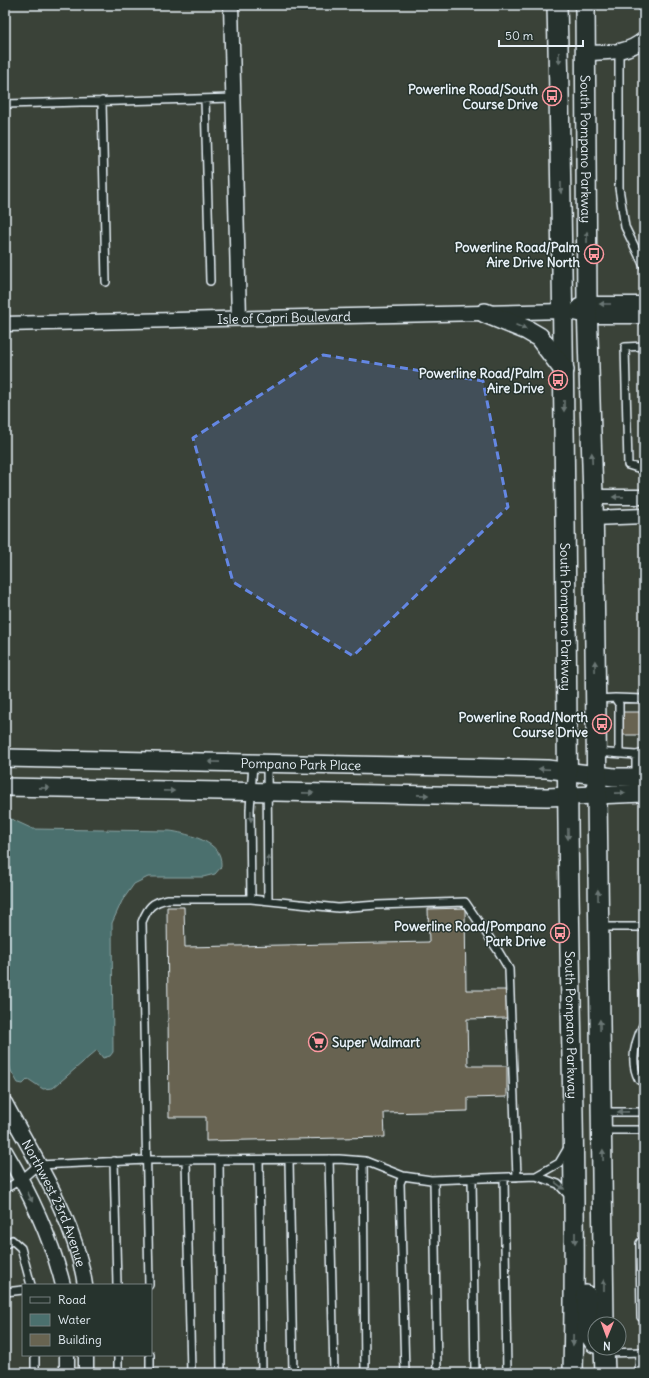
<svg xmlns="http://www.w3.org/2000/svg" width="649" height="1378" font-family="Delius,sans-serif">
<rect width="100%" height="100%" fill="#3a4238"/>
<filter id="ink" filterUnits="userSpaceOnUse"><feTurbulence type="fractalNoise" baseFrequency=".025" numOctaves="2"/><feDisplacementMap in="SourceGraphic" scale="8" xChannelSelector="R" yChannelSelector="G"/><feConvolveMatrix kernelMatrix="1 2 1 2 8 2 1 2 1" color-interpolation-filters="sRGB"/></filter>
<g filter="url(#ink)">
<path fill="#4b706e" stroke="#8aa4a5" d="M9,818L33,829L170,831C185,833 212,840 219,854C221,858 221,863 221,867L215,874L203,877H148L134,884L122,901L112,923L113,1052L110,1056L103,1058L97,1050L53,1088L43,1089L28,1079L23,1084L18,1083L11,1071L5,1050V819Z"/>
<path fill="#686451" stroke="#e8f1f8" d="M622,712H644V735H622Z
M167,907H184L185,947L429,942L428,909L465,908L466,990H507V1018L467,1019L468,1066H507V1097L468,1098V1111L384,1113L385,1137L206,1141V1117H169Z
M642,1047H644V1073H643Z"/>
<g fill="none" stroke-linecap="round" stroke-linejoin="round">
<defs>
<path id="service" d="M619,52V188L625,227L644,266
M205,99L210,281
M102,101L106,282
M5,104L234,98
M644,346L625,347L628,465L644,470
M615,698L644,699
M597,699L615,698L619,704V753
M596,752L636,755V777
M636,755L644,753
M267,763L268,900
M251,899L250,810L253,763
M599,927H644
M644,953H642L644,1013
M644,1023C635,1041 629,1062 639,1080L644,1082
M602,1112H644
M602,1130H644
M329,1159L334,1373
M186,1160L191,1373
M219,1160L221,1373
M259,1160L262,1373
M289,1160L293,1373
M114,1161L117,1285
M363,1161L365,1373
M403,1176L400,1183L405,1373
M536,1176L559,1163L569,1146
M504,1178L507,1373
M472,1179L475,1373
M434,1180L437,1373
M5,1189L22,1179L38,1165L147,1160L339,1159L365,1161L403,1176L431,1180L536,1176L558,1184L570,1197
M644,1238L640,1243L641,1317H644
M5,1245L12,1240L21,1248L31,1285
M149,1285L142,922C148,907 152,902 168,899H251L338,908L377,905L465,902L497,949L509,969L517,1177
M5,1292L23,1290
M605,1353L644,1352
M118,1355V1373
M150,1355V1373
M35,1373V1355
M639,1373L640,1352"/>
<g id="minor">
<path d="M231,5L239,318"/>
<path d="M586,53C608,52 627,54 644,39"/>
<path d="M579,306L587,304H644"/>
<path id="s1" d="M5,324L564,311L588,316H644"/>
<path d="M593,497H644"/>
<path d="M593,518L644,516"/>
<path id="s2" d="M5,1103C36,1162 75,1218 85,1285"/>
<path d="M5,1151C30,1193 51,1237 63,1285"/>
<path d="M67,1373V1355"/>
<path d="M86,1373V1355"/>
</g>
<g id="tertiary">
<path id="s3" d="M5,758L547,769L614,777H644"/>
<path d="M5,787L547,797L644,793"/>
</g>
<g id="secondary">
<path id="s4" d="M557,5C564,278 565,550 568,823C570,1006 577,1190 573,1373"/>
<path id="s5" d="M585,5L587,304L593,497L604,1324"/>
<path d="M485,313L527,330L539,337L564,370"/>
<path d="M586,1295L587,1299V1331L595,1343"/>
<path d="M604,1348L605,1373"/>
</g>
</defs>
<use href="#service" stroke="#e8f1f8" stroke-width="10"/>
<use href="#minor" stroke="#e8f1f8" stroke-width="17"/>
<use href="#tertiary" stroke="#e8f1f8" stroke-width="20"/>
<use href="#secondary" stroke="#e8f1f8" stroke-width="22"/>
<use href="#service" stroke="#26332d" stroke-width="7"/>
<use href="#minor" stroke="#26332d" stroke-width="14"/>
<use href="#tertiary" stroke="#26332d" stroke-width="17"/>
<use href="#secondary" stroke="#26332d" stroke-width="19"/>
</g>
<defs><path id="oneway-solid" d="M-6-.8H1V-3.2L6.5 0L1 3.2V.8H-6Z"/></defs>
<g fill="#6a7674">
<use href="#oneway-solid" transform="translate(559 58) rotate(88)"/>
<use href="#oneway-solid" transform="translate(561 188) rotate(89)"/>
<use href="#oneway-solid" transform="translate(587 237) rotate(-90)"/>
<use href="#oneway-solid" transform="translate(605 304) rotate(180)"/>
<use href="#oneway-solid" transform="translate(521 327) rotate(23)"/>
<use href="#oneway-solid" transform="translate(564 406) rotate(90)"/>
<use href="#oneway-solid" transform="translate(592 458) rotate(-92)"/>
<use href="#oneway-solid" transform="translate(618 497) rotate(179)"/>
<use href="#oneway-solid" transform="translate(595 666) rotate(-91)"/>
<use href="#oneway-solid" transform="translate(214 762) rotate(-179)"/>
<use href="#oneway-solid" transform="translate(544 769) rotate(-178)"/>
<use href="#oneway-solid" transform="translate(44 788) rotate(1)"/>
<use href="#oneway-solid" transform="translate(169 791) rotate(1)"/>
<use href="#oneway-solid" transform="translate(308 793) rotate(1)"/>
<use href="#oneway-solid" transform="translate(620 793) rotate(-1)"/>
<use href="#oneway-solid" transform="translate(423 795) rotate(1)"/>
<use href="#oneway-solid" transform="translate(251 816) rotate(90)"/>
<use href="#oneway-solid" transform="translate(568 834) rotate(89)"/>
<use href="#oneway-solid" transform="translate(268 861) rotate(-90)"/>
<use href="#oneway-solid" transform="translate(598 895) rotate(-91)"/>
<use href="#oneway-solid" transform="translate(600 1025) rotate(-91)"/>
<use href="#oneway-solid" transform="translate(623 1112) rotate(179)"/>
<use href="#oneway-solid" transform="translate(603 1155) rotate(-91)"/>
<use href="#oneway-solid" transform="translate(560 1186) rotate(36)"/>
<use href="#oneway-solid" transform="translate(30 1197) rotate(64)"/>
<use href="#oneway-solid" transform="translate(575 1238) rotate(90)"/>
<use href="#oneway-solid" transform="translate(604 1285) rotate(-90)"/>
<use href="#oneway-solid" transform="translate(573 1340) rotate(91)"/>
</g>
</g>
<path fill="#6487e3" fill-opacity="0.2" stroke="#6487e3" stroke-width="3" stroke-dasharray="8 5" stroke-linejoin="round" d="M323,355L483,381L508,507L353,656L233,582L193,438Z"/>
<defs>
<symbol id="bus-ring" viewBox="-11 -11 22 22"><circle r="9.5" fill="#26332d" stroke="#ff9aa2" stroke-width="1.5"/><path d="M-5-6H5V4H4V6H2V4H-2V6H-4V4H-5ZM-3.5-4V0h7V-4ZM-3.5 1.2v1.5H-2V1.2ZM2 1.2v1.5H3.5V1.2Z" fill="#ff9aa2"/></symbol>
<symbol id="supermarket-ring" viewBox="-11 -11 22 22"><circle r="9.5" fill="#26332d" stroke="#ff9aa2" stroke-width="1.5"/><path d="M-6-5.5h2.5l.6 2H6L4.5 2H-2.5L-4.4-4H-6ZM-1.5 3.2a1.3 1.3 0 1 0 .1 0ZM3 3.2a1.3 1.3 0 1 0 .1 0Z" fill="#ff9aa2"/></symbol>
</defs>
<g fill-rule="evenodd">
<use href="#bus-ring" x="541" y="85" width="22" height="22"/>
<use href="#bus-ring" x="583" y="243" width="22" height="22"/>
<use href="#bus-ring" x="547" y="369" width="22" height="22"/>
<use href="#bus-ring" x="591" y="713" width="22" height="22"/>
<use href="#bus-ring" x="549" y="922" width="22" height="22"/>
<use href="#supermarket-ring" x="307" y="1031" width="22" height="22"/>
</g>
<g text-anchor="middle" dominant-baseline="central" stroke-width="3" stroke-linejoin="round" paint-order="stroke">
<g font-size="13" font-weight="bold" fill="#e8f1f8" stroke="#26332d" text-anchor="end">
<text x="538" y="89">Powerline Road/South<tspan x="538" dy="15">Course Drive</tspan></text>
<text x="580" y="247">Powerline Road/Palm<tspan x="580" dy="15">Aire Drive North</tspan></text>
<text x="544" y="373">Powerline Road/Palm<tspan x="544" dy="15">Aire Drive</tspan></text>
<text x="588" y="717">Powerline Road/North<tspan x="588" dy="15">Course Drive</tspan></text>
<text x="546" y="926">Powerline Road/Pompano<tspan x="546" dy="15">Park Drive</tspan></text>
<text x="332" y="1042" text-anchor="start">Super Walmart</text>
</g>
<g font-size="13" fill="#e8f1f8" stroke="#26332d">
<text stroke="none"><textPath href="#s5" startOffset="144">South Pompano Parkway</textPath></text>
<text stroke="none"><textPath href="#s1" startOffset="279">Isle of Capri Boulevard</textPath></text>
<text stroke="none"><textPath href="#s4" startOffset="612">South Pompano Parkway</textPath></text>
<text stroke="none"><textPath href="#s3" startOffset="296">Pompano Park Place</textPath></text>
<text stroke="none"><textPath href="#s4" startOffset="1020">South Pompano Parkway</textPath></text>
<text stroke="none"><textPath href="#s2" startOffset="112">Northwest 23rd Avenue</textPath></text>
</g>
</g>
<rect width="649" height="1378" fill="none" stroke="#26332d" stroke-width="20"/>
<rect x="10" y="10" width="629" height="1358" fill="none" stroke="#e8f1f8" stroke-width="1.5" filter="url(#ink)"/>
<rect x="22" y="1284" width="130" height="72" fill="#26332d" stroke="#747f7e"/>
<rect x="30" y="1297" width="20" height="6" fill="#26332d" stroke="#747f7e"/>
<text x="58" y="1304" font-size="12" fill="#e8f1f8">Road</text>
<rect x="30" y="1314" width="20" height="12" fill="#4b706e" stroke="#747f7e"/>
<text x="58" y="1324" font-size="12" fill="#e8f1f8">Water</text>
<rect x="30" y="1334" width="20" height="12" fill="#686451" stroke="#747f7e"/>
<text x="58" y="1344" font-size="12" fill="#e8f1f8">Building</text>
<g transform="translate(607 1336) rotate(181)"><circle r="19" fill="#26332d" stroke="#747f7e"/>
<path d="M0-3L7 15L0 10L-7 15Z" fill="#ff9aa2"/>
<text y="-6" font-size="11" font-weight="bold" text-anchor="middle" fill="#e8f1f8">N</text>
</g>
<path d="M499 40v6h84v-6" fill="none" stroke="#e8f1f8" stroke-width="2"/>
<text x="505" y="40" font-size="12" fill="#e8f1f8" stroke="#26332d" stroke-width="3" paint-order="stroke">50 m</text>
</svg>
